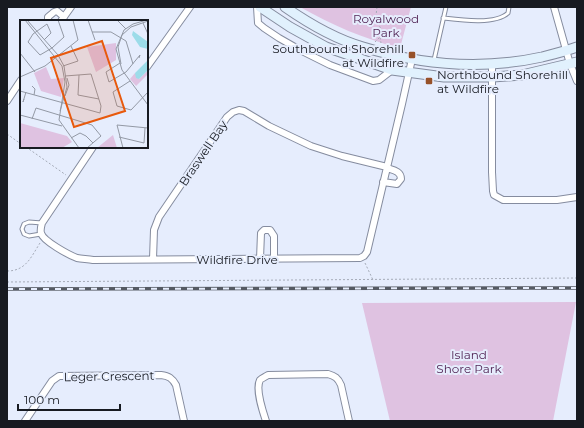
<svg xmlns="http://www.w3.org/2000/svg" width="584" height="428" font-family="Montserrat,sans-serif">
<rect width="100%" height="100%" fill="#e6edfd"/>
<path fill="#dfc2e1" d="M300,7H411L400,48C364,39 332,25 300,7Z
M576,302L553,421H390L362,303Z"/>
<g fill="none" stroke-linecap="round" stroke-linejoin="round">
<defs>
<path id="lane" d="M443,18C460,20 495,25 508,13L509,7
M434,60L446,7
M41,234L29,236L24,234L22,229L24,224L29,222L42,223"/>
<path id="street" d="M257,7L258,23L264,28L279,38L300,50L330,65L373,81L379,80L392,70
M554,7L570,64L577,81
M48,21V17L54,12L57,11L64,17
M61,21L71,7
M492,64V172L493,191L494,195L503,200H557L577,197
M147,67L190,7
M7,101L21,80
M93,147L42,223C41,227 40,230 41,233C43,241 69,255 77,258C82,259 88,259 93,260L360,258L364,256L367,252L402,104L412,59
M383,182L397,184L401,179C401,171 393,170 387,168
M153,259L154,230L159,217L227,117L233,112L239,110L244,111L269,126L311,146L342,156L387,167
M260,259L261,233L264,230H270L274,236V259
M25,421L52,381L59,376L161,375C169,376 172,378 176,385L184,421
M266,421C263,412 255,389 260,380C262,378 265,377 268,375L328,374C335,376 338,378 341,385L349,421"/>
<path id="secondary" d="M260,7L290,27L326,47L392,70L444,77H493L522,75L577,62
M285,7C308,23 335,39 363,47C421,65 483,70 542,57C554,54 566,51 577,47"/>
</defs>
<use href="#lane" stroke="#858c9f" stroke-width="5"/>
<use href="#street" stroke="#858c9f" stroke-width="8"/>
<use href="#secondary" stroke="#858c9f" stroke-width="11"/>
<path stroke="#a5abb8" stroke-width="1" stroke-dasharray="2 2" stroke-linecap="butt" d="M377,7L376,16L382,33L380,37L381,43
M375,42L380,37
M7,134L21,144
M26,147L66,175
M365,263L373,280
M7,271C26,271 31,257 40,243
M7,282L577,278"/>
<use href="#lane" stroke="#fff" stroke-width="3"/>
<use href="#street" stroke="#fff" stroke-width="6"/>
<use href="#secondary" stroke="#e1f1fd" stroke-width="9"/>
<defs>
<path id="rail" d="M7,289L577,288"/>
</defs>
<use href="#rail" stroke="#555a63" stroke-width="3.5"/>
<use href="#rail" stroke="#e6edfd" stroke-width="2" stroke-dasharray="6" stroke-linecap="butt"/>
</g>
<g fill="#975129" stroke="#e6edfd" stroke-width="1.5">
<rect x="408" y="51" width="8" height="8" rx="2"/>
<rect x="425" y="77" width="8" height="8" rx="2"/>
</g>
<g text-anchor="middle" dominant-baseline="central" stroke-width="4" stroke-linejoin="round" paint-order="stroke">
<g font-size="12" fill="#532757" stroke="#e6edfd">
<text x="386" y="18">Royalwood<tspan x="386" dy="14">Park</tspan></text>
<text x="469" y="354">Island<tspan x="469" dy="14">Shore Park</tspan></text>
</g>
<g font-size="12" fill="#171a21" stroke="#e6edfd" text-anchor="end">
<text x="404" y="48">Southbound Shorehill<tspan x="404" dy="14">at Wildfire</tspan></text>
<text x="437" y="74" text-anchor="start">Northbound Shorehill<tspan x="437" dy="14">at Wildfire</tspan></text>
</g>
<g font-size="12" fill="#171a21" stroke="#e6edfd">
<text transform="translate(203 153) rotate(-56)">Braswell Bay</text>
<text x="237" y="259">Wildfire Drive</text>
<text transform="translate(109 376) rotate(-1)">Leger Crescent</text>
</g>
</g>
<g transform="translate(20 20)">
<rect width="128" height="128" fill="#e6edfd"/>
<path d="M96,23V40L76,52L67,27ZM26,47L31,59L44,58L41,77L21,71L14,53ZM128,50V54L116,66L110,59L115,53L119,59ZM0,103L47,116L52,122L42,128H0ZM93,115L97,128H77Z" fill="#dfc2e1"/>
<path d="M113,11L128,22V29L120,27L112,15ZM128,40V50L119,59L116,58L115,53Z" fill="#9cdce9"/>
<path fill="none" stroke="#9399a5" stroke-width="1" d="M5,0L42,46L45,62L39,100L59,128M7,0L38,35L44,46L47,67L40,91M68,0L75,20M97,0L106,9M127,0L113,4L104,10L96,29L102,50L128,85M123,3L128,14M72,12H91L106,21L113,44M24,20L31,13L27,4L13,14L8,22L20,35L32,28L44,17L38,0M0,33L15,52M100,43L86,52L89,62L106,52L120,35L119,38M101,44L98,27L102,15L111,7L128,1M43,46L58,41L51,26M59,55L58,75L79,79M0,57L25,46L58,20L53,0M110,61L93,72L97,86L111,90L128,72M0,71L80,93L81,86L71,54L45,56M14,75L15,69L12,66L14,68M45,76L49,65L47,58M4,79L3,82L6,72M0,95L42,106M12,99L16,88L72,105L81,116L67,128M99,117L124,123L125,108M51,118L60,113L66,116L73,123M103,128L97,105L128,108"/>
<path fill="#e8590c" fill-opacity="0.15" stroke="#e8590c" stroke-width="2" d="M82,21L105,91L54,107L31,38Z"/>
<rect width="128" height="128" fill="none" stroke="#171a21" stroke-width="2"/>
</g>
<rect width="584" height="428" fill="none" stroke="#171a21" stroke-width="16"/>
<path d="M18 404v6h102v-6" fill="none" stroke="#171a21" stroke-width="2"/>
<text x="24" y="404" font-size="12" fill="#171a21" stroke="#e6edfd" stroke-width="3" paint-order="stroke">100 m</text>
</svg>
